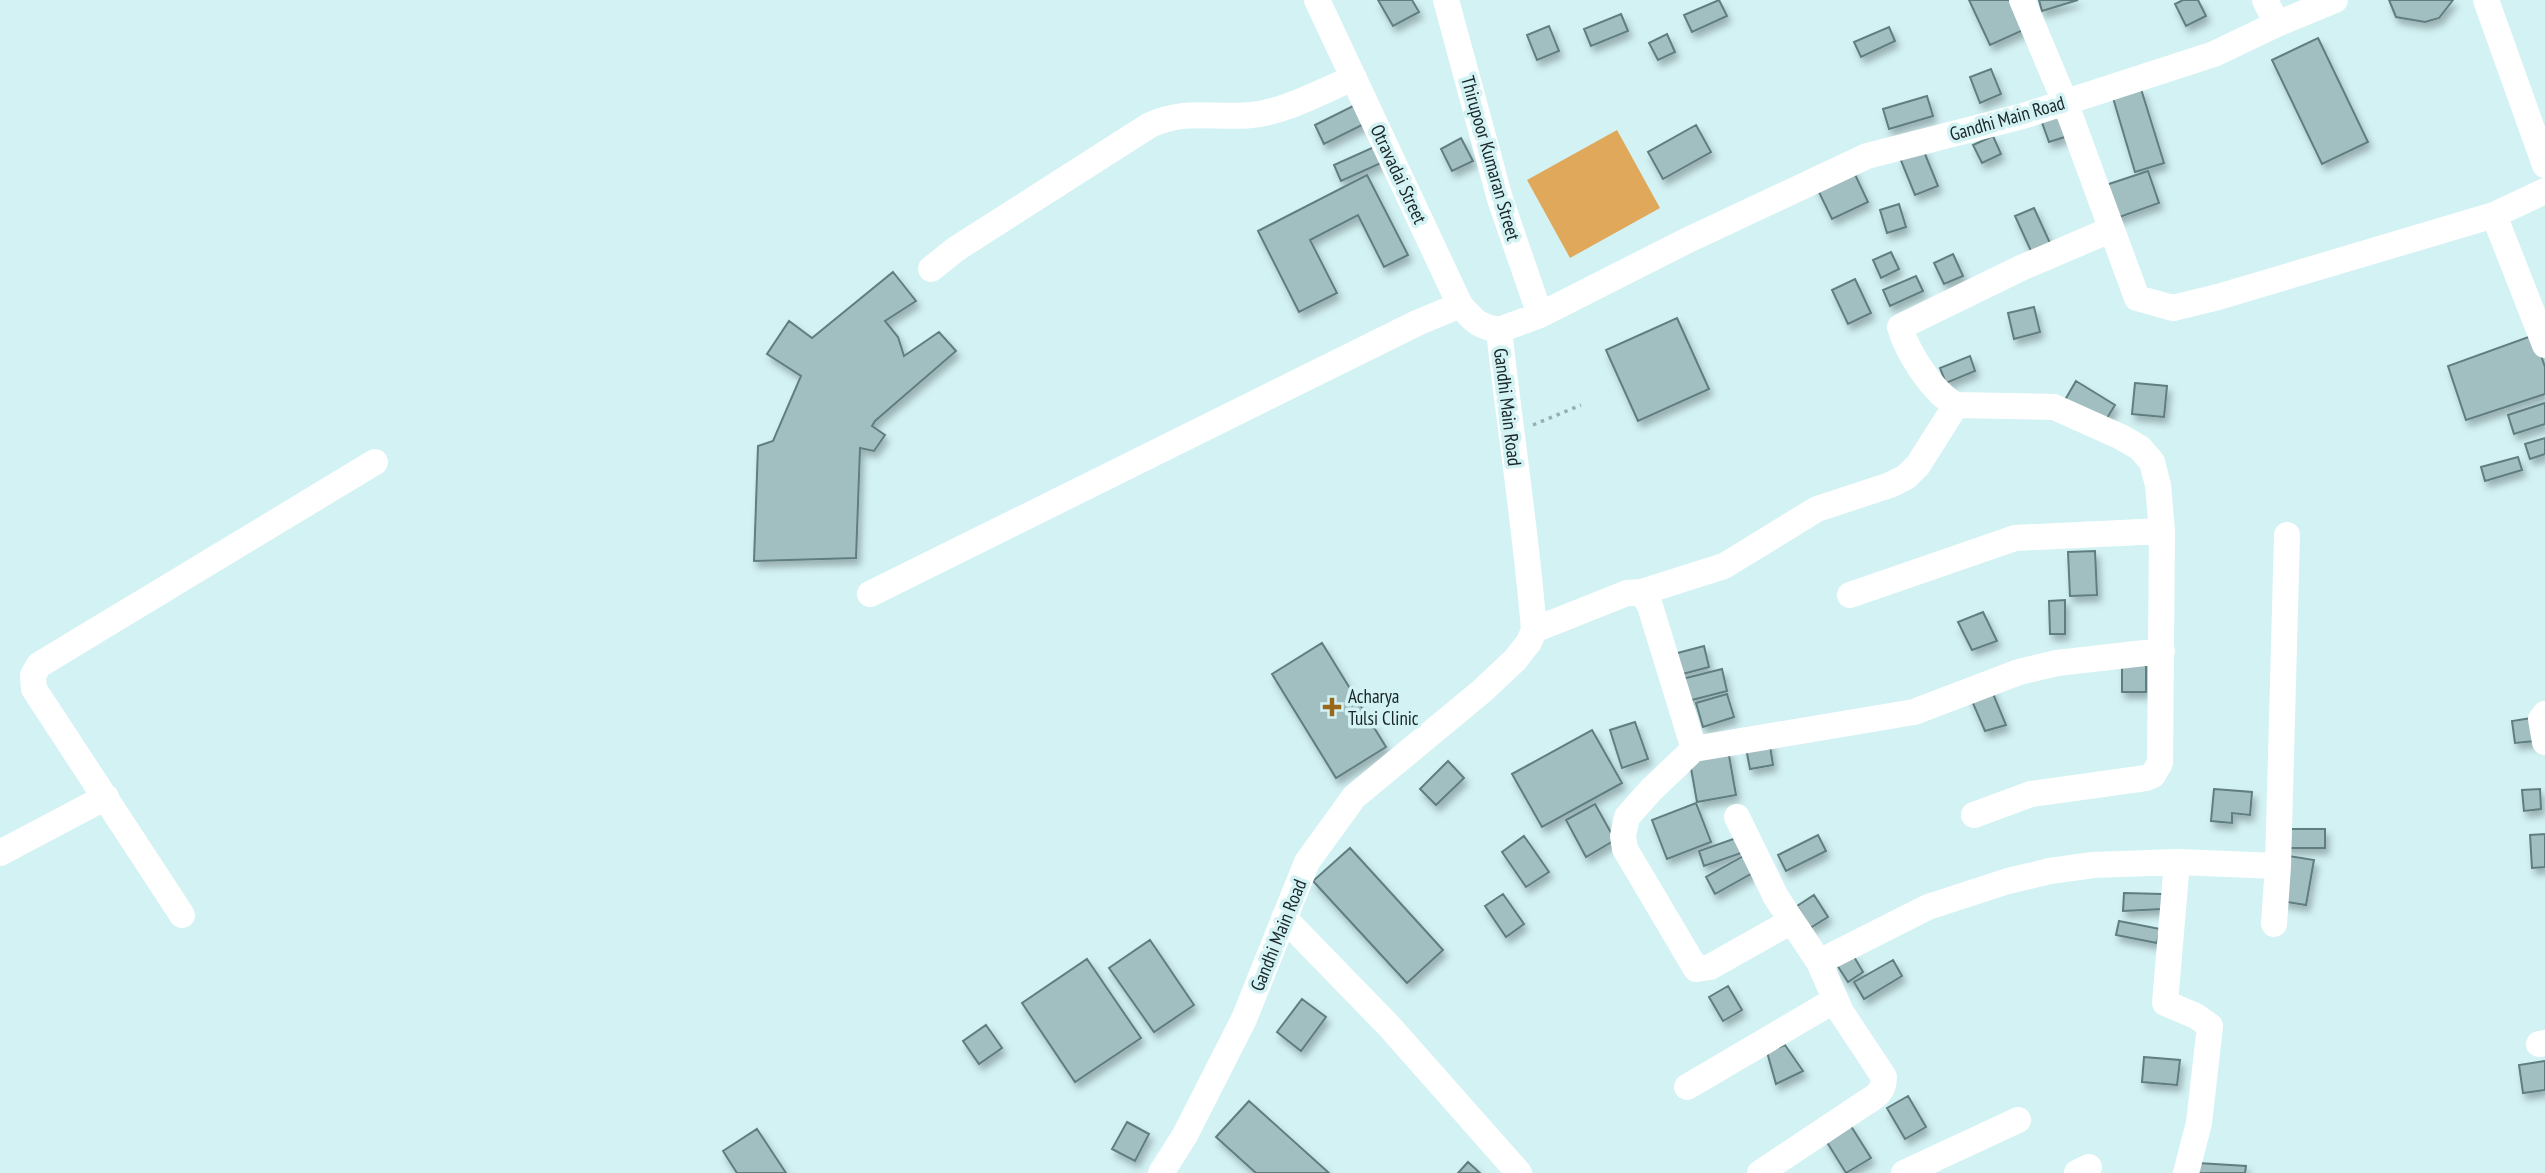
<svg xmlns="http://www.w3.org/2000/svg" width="2545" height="1173" font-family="'PT Sans Narrow',sans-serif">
<defs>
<filter id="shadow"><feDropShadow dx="3.5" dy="6" stdDeviation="3.5" flood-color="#0004"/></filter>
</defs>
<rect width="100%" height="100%" fill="#d3f2f4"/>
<path fill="#e0a85b" d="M1617,130L1660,208L1570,258L1527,180Z"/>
<path fill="#a1bfc1" stroke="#617d80" stroke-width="2" filter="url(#shadow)" d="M1378,0H1412L1419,12L1393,26Z
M1719,0L1727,16L1692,32L1684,15Z
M1969,0H2018L2030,27L1990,45Z
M2039,0H2078L2042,11Z
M2183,0H2198L2206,16L2186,26L2175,4Z
M2389,0H2453L2439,18L2425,22L2396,17Z
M1621,14L1628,31L1591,46L1584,29Z
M1549,26L1559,51L1537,60L1527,35Z
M1889,27L1895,41L1861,57L1854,42Z
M1667,34L1675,52L1658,60L1649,43Z
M2318,38L2368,142L2322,164L2272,60Z
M1991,69L2001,94L1980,103L1970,77Z
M2141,89L2164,163L2135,172L2113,98Z
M1927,96L1933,116L1889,129L1883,109Z
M1357,104L1366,123L1324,144L1315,125Z
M2055,108L2065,137L2049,142L2039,114Z
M1696,125L1711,152L1663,179L1648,152Z
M1993,136L2001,154L1982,163L1973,145Z
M1461,138L1473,161L1452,171L1441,149Z
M1374,147L1381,163L1341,181L1334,165Z
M1923,149L1938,186L1915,195L1900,158Z
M1851,166L1868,202L1832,219L1815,184Z
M2148,171L2159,203L2111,220L2100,187Z
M1367,175L1408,255L1384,267L1358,215L1310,240L1337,293L1299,312L1258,231Z
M1899,204L1906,227L1887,233L1880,210Z
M2034,208L2050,243L2031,251L2015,216Z
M1891,252L1899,269L1881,278L1873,260Z
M1953,254L1963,276L1944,284L1934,263Z
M893,272L916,301L885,321L898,337L904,356L939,332L956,351L875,421L872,426L885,435L874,451L860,448L856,558L754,561L758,446L773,441L801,376L767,354L789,321L812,338Z
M1916,276L1923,291L1890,306L1883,290Z
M1855,279L1871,313L1848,324L1832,290Z
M2034,307L2040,332L2014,339L2008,313Z
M1677,318L1709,389L1638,421L1606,350Z
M2534,335L2545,367V394L2466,420L2448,366Z
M1970,356L1975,371L1946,383L1940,368Z
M2076,381L2115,405L2104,423L2065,400Z
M2135,383L2167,386L2164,417L2132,414Z
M2545,403V424L2514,434L2508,415Z
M2545,438V454L2530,459L2525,444Z
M2518,457L2522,470L2485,481L2481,467Z
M2095,551L2097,595L2070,596L2068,552Z
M2065,600V634H2050L2049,601Z
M1983,612L1997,641L1972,650L1958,622Z
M1322,643L1386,747L1336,778L1272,674Z
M1704,646L1709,667L1675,676L1670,655Z
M2122,660H2146V692H2122Z
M1722,669L1727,691L1688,701L1682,679Z
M1989,684L2006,725L1985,731L1969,694Z
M1727,694L1734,717L1703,727L1696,703Z
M2532,718L2535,741L2515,743L2512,721Z
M1635,722L1648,759L1622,768L1610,730Z
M1592,730L1622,783L1542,827L1512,774Z
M1769,739L1773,765L1750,769L1745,743Z
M1728,750L1736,795L1697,802L1689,757Z
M1448,761L1464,778L1436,805L1420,789Z
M2214,789L2252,792L2250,815L2232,813V823L2211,821Z
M2540,789L2541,809L2524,811L2522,790Z
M1696,803L1711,842L1667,859L1652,820Z
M1595,804L1615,840L1586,857L1566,820Z
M2284,829H2325V848H2284Z
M2545,834V867L2532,868L2530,835Z
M1818,835L1826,851L1786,871L1778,855Z
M1524,836L1549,872L1526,887L1502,852Z
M1739,837L1744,852L1704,866L1699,851Z
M1350,848L1443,950L1407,983L1313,881Z
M1747,854L1756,871L1715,894L1706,877Z
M2289,856L2314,860L2306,905L2281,901Z
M2124,893L2162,894V909L2123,911Z
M1503,894L1524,924L1506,937L1485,906Z
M1814,895L1828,917L1810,928L1797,906Z
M2119,921L2160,929L2157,943L2116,935Z
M1150,940L1194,1005L1154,1032L1109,968Z
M1853,955L1863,972L1848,982L1837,965Z
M1087,959L1141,1038L1075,1082L1022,1003Z
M1893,960L1902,976L1864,999L1854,982Z
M1728,986L1742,1010L1723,1021L1709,997Z
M1302,999L1326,1017L1301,1051L1277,1032Z
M986,1025L1002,1048L979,1064L963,1041Z
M1785,1045L1803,1071L1776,1084L1767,1052Z
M2144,1057L2180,1060L2177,1085L2142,1082Z
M2545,1061V1090L2523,1093L2519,1065Z
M1908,1096L1926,1127L1905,1139L1887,1108Z
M1249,1101L1329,1173H1256L1216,1137Z
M1127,1122L1149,1134L1135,1161L1112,1149Z
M1849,1123L1871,1158L1846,1173L1825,1139Z
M757,1129L786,1173H737L723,1151Z
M1468,1162L1480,1173H1458Z
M2198,1163L2246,1166L2245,1173H2197Z"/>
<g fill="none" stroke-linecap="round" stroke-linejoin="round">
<path stroke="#96afb1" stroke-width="3.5" stroke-dasharray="3.5 5" stroke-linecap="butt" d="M1533,425L1581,405"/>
<path stroke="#fff" stroke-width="26" d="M1317,0L1460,305C1474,321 1478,326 1499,330
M1446,0L1500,199L1540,315
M2022,0L2065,102L2137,298L2173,308L2218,297L2494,215L2545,191
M2265,0L2277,24
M2486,0L2545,165
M2494,215L2545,345
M931,269L956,249L1150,125C1188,108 1213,119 1251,115C1286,112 1321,91 1354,78
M1642,592L1724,566L1817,509L1890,485L1906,477L1918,465L1956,405
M870,594L1417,323L1460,305
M1850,595L2015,538L2162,531
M1534,630L1627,593L1642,592L1650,606L1694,749
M2545,714L2541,719L2545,742
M1974,815L2031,794L2146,778L2153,775L2160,763L2162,531L2158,485L2152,462L2140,448L2121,437L2054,407L1956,405C1933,393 1907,352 1900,327L2021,268L2110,230
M1737,817L1776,897L1819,962L1928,907L2008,881L2050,871L2093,865L2177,862L2165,1003L2196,1016L2210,1026L2199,1123L2186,1173
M0,853L106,797
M2177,862L2278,866
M182,915L34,689L33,675L39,665L375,462
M1284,918L1389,1026L1519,1173
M1790,922L1710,967L1696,969L1625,849L1623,836L1627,817L1651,790L1694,749L1914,712L2019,672L2057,663L2162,651
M2274,924L2278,866L2287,535
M2539,1044L2545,1043
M1687,1087L1835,1000
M1161,1173L1185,1135L1244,1019L1307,862L1354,797L1482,691L1515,660L1529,642L1534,630C1526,530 1510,430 1499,330L1540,315L1686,241L1867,156L2023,116L2214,54L2277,24L2335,0
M1760,1173L1865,1103C1877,1096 1884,1091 1884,1077L1841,1012L1819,962
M1904,1173L2018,1120
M2077,1173L2089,1167"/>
</g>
<path fill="#99681b" stroke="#d3f2f4" stroke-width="2.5" d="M1328.5 696.5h7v7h7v7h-7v7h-7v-7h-7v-7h7z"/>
<g text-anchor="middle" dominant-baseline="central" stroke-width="7" stroke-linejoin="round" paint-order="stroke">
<g font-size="19" fill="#192526" stroke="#d3f2f4">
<text transform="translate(2007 118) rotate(-16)">Gandhi Main Road</text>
<text transform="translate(1491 158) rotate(74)">Thirupoor Kumaran Street</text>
<text transform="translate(1399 174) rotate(65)">Otravadai Street</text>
<text transform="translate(1508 407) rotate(83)">Gandhi Main Road</text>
<text transform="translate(1278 935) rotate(-68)">Gandhi Main Road</text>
</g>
<g font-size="19" fill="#192526" stroke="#d3f2f4" text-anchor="start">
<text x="1348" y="696">Acharya<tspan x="1348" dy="22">Tulsi Clinic</tspan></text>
</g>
</g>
</svg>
